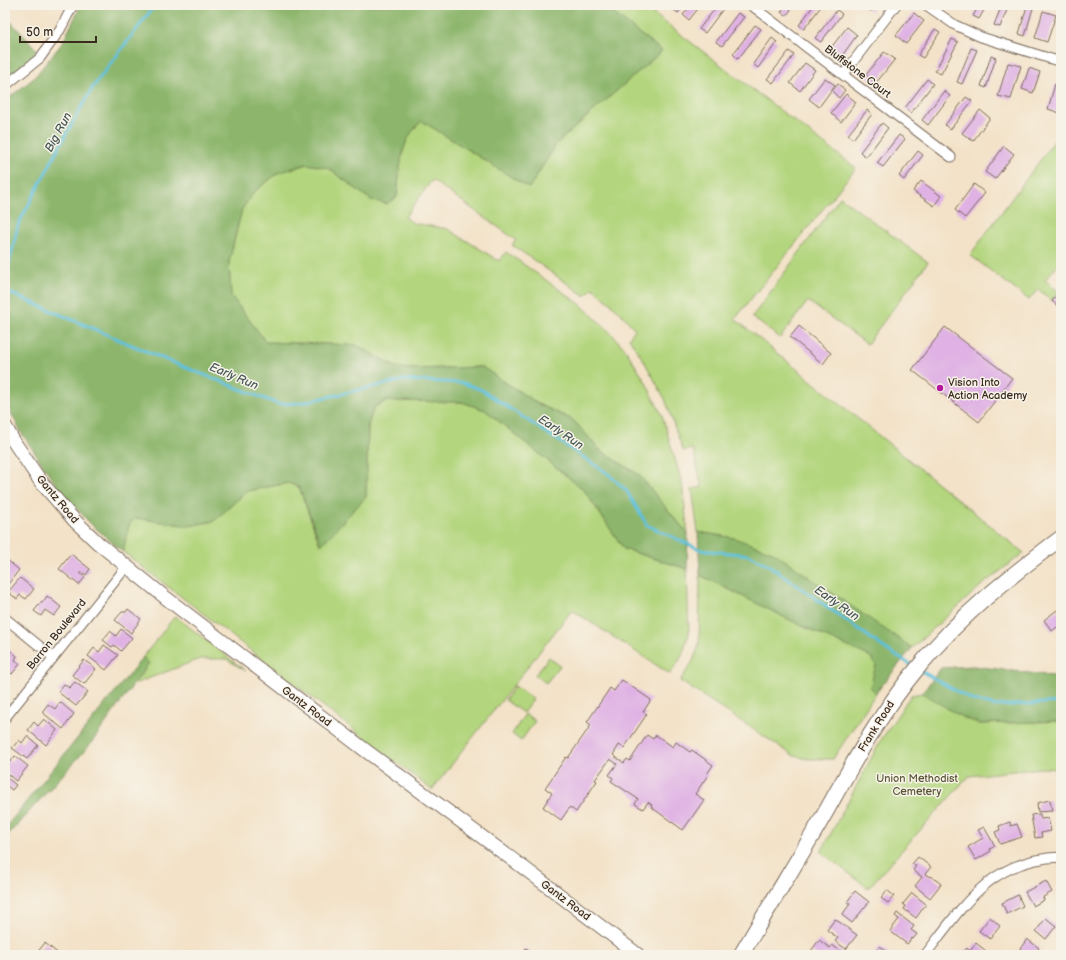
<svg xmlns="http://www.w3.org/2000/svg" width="1066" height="960" font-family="'Balsamiq Sans',sans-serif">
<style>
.green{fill:#b2d57d;stroke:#76804e}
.forest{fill:#8db66c;stroke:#647045}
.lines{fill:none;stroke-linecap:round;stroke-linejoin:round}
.stream{stroke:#5cc0db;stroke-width:3}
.building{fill:#dfb1e4}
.street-casing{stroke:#7b6a5a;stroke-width:11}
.secondary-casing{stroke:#7b6a5a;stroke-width:15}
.primary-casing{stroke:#7b6a5a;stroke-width:17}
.street{stroke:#fff;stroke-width:9}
.secondary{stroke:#fff;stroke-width:13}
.primary{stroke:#fff;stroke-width:15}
.poi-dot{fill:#b5179e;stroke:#f7f3e8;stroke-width:1.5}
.labels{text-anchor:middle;stroke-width:3;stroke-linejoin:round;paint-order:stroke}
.street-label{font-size:11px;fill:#3b2a1e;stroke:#f7f3e8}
.poi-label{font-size:11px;fill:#3b2a1e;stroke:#f7f3e8;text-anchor:start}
.park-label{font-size:11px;fill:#595536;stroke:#f7f3e8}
.water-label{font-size:12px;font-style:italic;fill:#455757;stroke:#f7f3e8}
</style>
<rect width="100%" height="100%" fill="#f7f3e8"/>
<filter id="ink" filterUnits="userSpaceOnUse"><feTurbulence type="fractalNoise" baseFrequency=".025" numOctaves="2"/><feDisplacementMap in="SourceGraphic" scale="8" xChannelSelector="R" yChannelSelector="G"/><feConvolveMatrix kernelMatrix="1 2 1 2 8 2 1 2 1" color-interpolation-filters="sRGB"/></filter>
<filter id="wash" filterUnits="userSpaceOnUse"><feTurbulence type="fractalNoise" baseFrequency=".012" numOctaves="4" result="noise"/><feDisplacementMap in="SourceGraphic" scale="16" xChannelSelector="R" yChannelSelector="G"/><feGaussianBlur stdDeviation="0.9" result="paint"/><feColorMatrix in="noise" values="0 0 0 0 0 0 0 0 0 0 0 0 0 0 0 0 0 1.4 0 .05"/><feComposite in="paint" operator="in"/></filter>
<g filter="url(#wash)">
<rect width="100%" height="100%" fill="#f3e2c8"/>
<path class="green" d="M603,5H642L856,168L735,319L1024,553L983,584L912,648L734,538L698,532L692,489L702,487L693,449L683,451L665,399L644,361L629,338L635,329L617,309L593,288L585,296L512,245L516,240L432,180L405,217L413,223L448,229L499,261L506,252L580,304L609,331L625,349L644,379L662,415L682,483L688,534L639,475L600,450L573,420L538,404L482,367L409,369L396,367L356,345L266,342L231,296L229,262L242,209L254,192L278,173L307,164L328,168L371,200L397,197C400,171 399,139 422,121L529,188L557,143L662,51Z
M1061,132V261L1045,280L1059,292L1052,301L1038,289L1029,300L970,255Z
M840,197L928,262L867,344L808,301L780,338L752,317Z
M387,401L462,402L485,410L584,490L624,549L687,569L689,633L682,656L670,674L572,610L432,790L123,552L129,525L136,518L189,526L214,521L247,491L289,483L299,487L320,545L366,497L368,425L374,407Z
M700,575L802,626L871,657L877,665L870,687L876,693L833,759H808L794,756L680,681L693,661L699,645Z
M175,616L246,671L226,659H200L134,684L149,663L143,657Z
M549,657L560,666L546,683L535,675Z
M515,686L533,699L523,713L505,700Z
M922,693L962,717L980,724L1061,721V769L1041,768L969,776L868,888L821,852L881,740L911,695Z
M525,714L535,721L521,741L512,734Z"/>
<path class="forest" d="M81,5H603L662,51L557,143L529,188L422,121C399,139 400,171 397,197L387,204L371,200L328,168L307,164L278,173L254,192L242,209L229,262L231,296L266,342L356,345L396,367L409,369L482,367L538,404L573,420L600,450L639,475L688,534L687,569L624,549L584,490L485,410L462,402L387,401L374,407L368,425L366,497L321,545L299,487L288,483L247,491L214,521L189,526L136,518L129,525L123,552L90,523L59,489L21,432L5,401V101L34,78L63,42Z
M5,19L12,23L38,51L5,81Z
M698,532L734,538L773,552L912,648L876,693L870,687L876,665L871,657L802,626L700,575Z
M143,657L149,663L89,746L5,838V828Z
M973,666L1061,677V721L980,724L962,717L922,693L941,668Z"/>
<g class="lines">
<path class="stream" d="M5,281L18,225L64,138L93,87L155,5
M5,291L169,361L278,404L300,403L404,380L463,383L482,390L607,473L626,490L647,525L701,550L749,555L770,566L890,652L913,666
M921,671L972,700L995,706L1061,702"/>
</g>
<g id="blocks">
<path class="building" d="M667,5H684L678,13Z
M691,5H701L689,20L683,15Z
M718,5H726L705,33L699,29Z
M786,5H795L786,16L781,12Z
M814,5H822L804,29L799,25Z
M862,5H876L871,11Z
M979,5H987L979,19L973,16Z
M1002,5H1009L1000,27L994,25Z
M1027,6L1033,8L1025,36L1019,34Z
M837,10L842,14L821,42L815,38Z
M1043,11L1056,15L1047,42L1035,38Z
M738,13L744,17L722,46L716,42Z
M914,13L924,21L906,44L896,35Z
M755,25L761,29L738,59L733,54Z
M847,27L857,35L841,57L830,49Z
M935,29L940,32L923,58L918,55Z
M772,38L777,42L758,68L753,64Z
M952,39L958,42L941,74L935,71Z
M971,48L977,50L962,84L957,82Z
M789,51L794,55L773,83L767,79Z
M884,52L895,59L876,83L866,75Z
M991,56L996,58L986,88L981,86Z
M805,63L815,70L800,91L790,83Z
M1008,63L1021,66L1011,99L998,96Z
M1029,68L1040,72L1033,93L1022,89Z
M825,78L835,85L819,107L809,99Z
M927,79L933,84L911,113L905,108Z
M838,84L845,90L839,98L832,91Z
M1055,84L1061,85L1060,113L1048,109Z
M944,91L950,96L928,125L922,120Z
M846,94L856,102L841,122L831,113Z
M966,97L972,101L950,130L945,125Z
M867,110L872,114L853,139L848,135Z
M980,110L990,118L973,141L962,133Z
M882,123L888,128L866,157L860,152Z
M899,135L905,139L883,167L877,163Z
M1004,146L1014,154L995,179L985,172Z
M918,151L923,155L904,180L899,176Z
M921,181L941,196L934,206L913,191Z
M974,184L985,193L965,218L955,210Z
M1061,290V309L1052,301Z
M799,326L831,353L823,364L790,337Z
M945,327L1012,378L979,422L912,370Z
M71,554L90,569L86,575L82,572L80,573L85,577L79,585L59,569Z
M5,558L19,570L5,588Z
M20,578L34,589L26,599L20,595L17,599L8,592Z
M47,596L61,607L54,616L45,610L41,616L34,611L42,601L43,602Z
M128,609L141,619L131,633L115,620L122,612H126Z
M1057,610L1061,615V624L1052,631L1044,620Z
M121,629L132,638L121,651L114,645L112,647L103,640L110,631L116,636Z
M104,645L118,655L106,670L88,656L94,648L99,652Z
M8,649L17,656L15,660L20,664L12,674L5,670V653Z
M84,660L96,669L84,684L72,675Z
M622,680L651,700L643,712L647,714L624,748L619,745L613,755L624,763L627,759L630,761L647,735L653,739L656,735L673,747L676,742L690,752L692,750L713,765L707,774L708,775L695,794L704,800L683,830L651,807L652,805L648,802L643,809L635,804L638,799L611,781L613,778L609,775L617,764L610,759L595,780L597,781L576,812L570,807L561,820L543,807L552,793L545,788L566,757L568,758L591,725L587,722L610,688L614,691Z
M75,682L88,692L76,706L58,692L64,684L69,688Z
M60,702L74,714L63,729L42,712L48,704L55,709Z
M44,719L57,730L46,745L28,730L34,722L38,726Z
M27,736L38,745L27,759L12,748L19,740L22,743Z
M15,756L28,766L16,781L5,772V758L10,762Z
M5,776L16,785L12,790L7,786L5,788Z
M1050,800L1052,811L1038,812L1037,803Z
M1040,814L1041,819L1048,818L1051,831L1041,833L1042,837L1035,838L1031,815Z
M1010,822L1011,826L1017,824L1022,837L1000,844L995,832L1000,830L999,826Z
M984,827L995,846L990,849L991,851L976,860L968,847L983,838L978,830Z
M918,857L931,867L925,874L930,877L931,876L941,884L930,898L915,886L922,877L913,870L916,866L912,864Z
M1046,881L1052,892L1043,897L1044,900L1033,906L1025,892Z
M887,890L894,896L888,903L881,898Z
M855,891L869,902L852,923L842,915L850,904L847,902Z
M912,893L926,904L916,918L904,909L906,906L903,904Z
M1018,895L1023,906L1007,914L1002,903Z
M897,913L914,926L911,930L917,934L913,939L912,938L907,944L890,931L899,919L895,916Z
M990,917L1000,926L990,939L979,931Z
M1046,918L1056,926L1046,939L1036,931Z
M835,919L857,935L846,949L835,941L838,938L827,930Z
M1027,939L1039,948L1034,955H1028L1020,949Z
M819,940L830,948L832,945L842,952L840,955H817L811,951Z
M45,943L60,955H35Z
M976,943L986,951L983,955H962L967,948L970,951Z
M880,946L891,955H873Z
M526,948L535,955H521Z"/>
</g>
</g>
<g filter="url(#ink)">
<use href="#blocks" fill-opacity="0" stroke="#7b6a5a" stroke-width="1"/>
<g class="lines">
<defs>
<path id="street" d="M751,5L951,157
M926,5L955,25L981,37L1061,62
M843,75L896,5
M5,86L40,58L60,30L73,5
M5,618L53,657
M5,718L127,566
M925,955C964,905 991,859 1061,857"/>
<path id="secondary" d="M5,426L14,442L41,482L75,521L98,543L166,598L365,750L532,874L638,955"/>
<path id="primary" d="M741,955C768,908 797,862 824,815C853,763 882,710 920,665C961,615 1010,576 1061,538"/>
</defs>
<use href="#street" class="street-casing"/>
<use href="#secondary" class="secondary-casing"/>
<use href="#primary" class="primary-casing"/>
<use href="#street" class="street"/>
<use href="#secondary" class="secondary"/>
<use href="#primary" class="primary"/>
</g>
</g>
<circle class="poi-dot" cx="940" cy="388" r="4"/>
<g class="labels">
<g class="street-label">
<text transform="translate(858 71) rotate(37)" y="4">Bluffstone Court</text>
<text transform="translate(58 499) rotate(50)" y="4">Gantz Road</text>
<text transform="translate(56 634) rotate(-51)" y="4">Barron Boulevard</text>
<text transform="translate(307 706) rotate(37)" y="4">Gantz Road</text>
<text transform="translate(876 726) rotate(-58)" y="4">Frank Road</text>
<text transform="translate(566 900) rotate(37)" y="4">Gantz Road</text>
</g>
<g class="poi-label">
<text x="948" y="386">Vision Into<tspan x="948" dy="13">Action Academy</tspan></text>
</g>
<g class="park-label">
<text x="917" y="782">Union Methodist<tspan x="917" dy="13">Cemetery</tspan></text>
</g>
<g class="water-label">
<text transform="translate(58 132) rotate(-61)" y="4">Big Run</text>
<text transform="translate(234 376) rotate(23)" y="4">Early Run</text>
<text transform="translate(561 432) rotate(34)" y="4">Early Run</text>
<text transform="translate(837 603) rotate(35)" y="4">Early Run</text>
</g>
</g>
<rect width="1066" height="960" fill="none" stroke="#f7f3e8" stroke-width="20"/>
<path d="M20 36v6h76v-6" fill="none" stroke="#3b2a1e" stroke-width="2"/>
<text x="26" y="36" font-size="12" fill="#3b2a1e" stroke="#f7f3e8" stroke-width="3" paint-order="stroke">50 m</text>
</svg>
